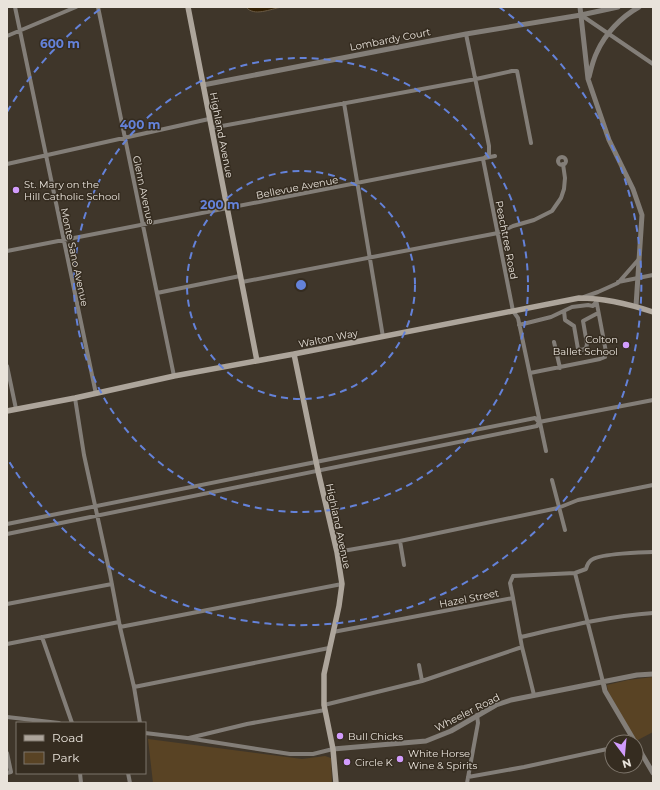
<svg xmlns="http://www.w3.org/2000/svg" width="660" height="790" font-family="Montserrat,sans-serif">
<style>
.green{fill:#594324}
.water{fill:#332003;stroke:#6a5a44}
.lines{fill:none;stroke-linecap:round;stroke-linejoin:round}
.minor{stroke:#837e78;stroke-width:4}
.tertiary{stroke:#837e78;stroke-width:5}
.secondary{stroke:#ada59b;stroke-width:5.5}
.ring{fill:none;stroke:#6482d9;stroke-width:2;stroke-dasharray:7 5}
.poi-dot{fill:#d29cfd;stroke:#352c20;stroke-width:1.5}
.labels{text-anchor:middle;stroke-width:3;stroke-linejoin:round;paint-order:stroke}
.street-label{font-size:10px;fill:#e9e3db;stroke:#352c20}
.poi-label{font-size:10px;fill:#e9e3db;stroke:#352c20;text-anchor:start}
.centre{fill:#6482d9;stroke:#352c20;stroke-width:2}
.ring-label{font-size:12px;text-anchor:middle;font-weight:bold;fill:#6482d9;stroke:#352c20;stroke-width:3;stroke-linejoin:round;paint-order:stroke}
</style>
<rect width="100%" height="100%" fill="#3f362a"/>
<path class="green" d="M653,677V732L636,741L608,691L607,685L628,680Z
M148,739L302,759L325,756L331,758L332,783H153Z"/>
<path class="water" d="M246,7H282C270,9 254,17 246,7Z"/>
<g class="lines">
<path class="minor" d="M15,7L96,394
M98,7L174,376
M581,15L653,64
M466,34L489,146V154L483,159L513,311L518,318L546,451
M7,36L76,7
M344,103L383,337
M211,128L476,79L512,71H517L518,76L531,143
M558 161a4 4 0 1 1 8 0a4 4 0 1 1-8 0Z
M7,164L209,119
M7,251L495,156
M242,282L498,233L513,226L534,220L552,211L561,198L564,189L565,178L563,164
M618,282L653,275
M157,293L240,276
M584,297L598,292L618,283L639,259
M564,311L565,320L574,326L578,349L582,350L586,348L587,344L583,321L598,313
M519,325L551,317L572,307L588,305L593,306L596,302
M554,342L560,368
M7,366L16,409
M530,373L600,359L605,357L606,352L596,299
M75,398L84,455L110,574L120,627L134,687L140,723
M552,480L565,530
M7,524L535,418L539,422
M7,534L537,426L539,422L653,400
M400,541L404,565
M337,552L400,541L558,508L578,500L653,485
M575,573L603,682
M513,598L522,647L534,695
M7,604L112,584
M120,627L342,584
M333,632L513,598L510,583L513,576L575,573L586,569C587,565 589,561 593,559C602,554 641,552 653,552
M42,637L72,723
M521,637C564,627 608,616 653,613
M7,644L119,622
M419,665L422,681
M134,687L329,648
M324,705L422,681L522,647
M7,717L59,723
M145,733L187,738L290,754H313L333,749
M189,738L247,724L325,710
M7,753L11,772L7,773
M80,773L81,783
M128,773L130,783
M468,777L524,767L612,748
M467,783L478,723L477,715"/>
<path class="tertiary" d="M580,7L588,79L609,140L633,189L642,215L636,306
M589,77C591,69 593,60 597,52C605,34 621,17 639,7
M203,85L466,34L581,15L618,7
M603,682L605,691L635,742
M636,744L653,773
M333,749L426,741L451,731L496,705L511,700L637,675L653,674"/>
<path class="secondary" d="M188,7C211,125 234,243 257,361
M294,354L318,471L337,552L342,584L339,606L324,674V705L333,749L336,783
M7,411L75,398L174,376L294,354L579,298C604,298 629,304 653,312"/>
</g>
<g class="ring">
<circle cx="301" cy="285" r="114"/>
<circle cx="301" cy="285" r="227"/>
<path d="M7 112A341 341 0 0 1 103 7M499 7A341 341 0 1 1 7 458"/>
</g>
<g class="poi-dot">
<circle cx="16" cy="190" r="4"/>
<circle cx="626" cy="345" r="4"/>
<circle cx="340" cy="736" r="4"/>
<circle cx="400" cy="759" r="4"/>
<circle cx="347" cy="762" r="4"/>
</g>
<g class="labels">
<g class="street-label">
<text transform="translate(390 39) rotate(-11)" y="4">Lombardy Court</text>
<text transform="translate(222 135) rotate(79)" y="4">Highland Avenue</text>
<text transform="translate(297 187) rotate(-11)" y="4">Bellevue Avenue</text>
<text transform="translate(144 190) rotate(78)" y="4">Glenn Avenue</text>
<text transform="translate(507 240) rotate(79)" y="4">Peachtree Road</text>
<text transform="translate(75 257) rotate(78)" y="4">Monte Sano Avenue</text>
<text transform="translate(328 338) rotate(-11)" y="4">Walton Way</text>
<text transform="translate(339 526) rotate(78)" y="4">Highland Avenue</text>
<text transform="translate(469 598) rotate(-11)" y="4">Hazel Street</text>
<text transform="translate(467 712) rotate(-27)" y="4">Wheeler Road</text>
</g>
<g class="poi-label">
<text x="24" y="188">St. Mary on the<tspan x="24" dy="12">Hill Catholic School</tspan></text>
<text x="618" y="343" text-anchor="end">Colton<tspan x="618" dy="12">Ballet School</tspan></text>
<text x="348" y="740">Bull Chicks</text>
<text x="408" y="757">White Horse<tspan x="408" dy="12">Wine &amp; Spirits</tspan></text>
<text x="355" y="766">Circle K</text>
</g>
</g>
<circle cx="301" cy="285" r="6" class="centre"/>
<g class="ring-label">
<text x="60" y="48">600 m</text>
<text x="140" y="129">400 m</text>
<text x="220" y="209">200 m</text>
</g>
<rect width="660" height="790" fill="none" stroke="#e9e3db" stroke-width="16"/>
<rect x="16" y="722" width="130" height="52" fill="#352c20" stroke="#7d756b"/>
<rect x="24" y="735" width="20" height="6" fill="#ada59b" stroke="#7d756b"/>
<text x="52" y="742" font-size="12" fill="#e9e3db">Road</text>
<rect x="24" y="752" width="20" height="12" fill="#594324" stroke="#7d756b"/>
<text x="52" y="762" font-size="12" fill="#e9e3db">Park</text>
<g transform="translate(624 754) rotate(164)"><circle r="19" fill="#352c20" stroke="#7d756b"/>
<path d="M0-3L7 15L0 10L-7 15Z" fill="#d29cfd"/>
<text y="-6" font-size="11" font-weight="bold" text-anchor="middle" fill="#e9e3db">N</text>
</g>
</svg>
